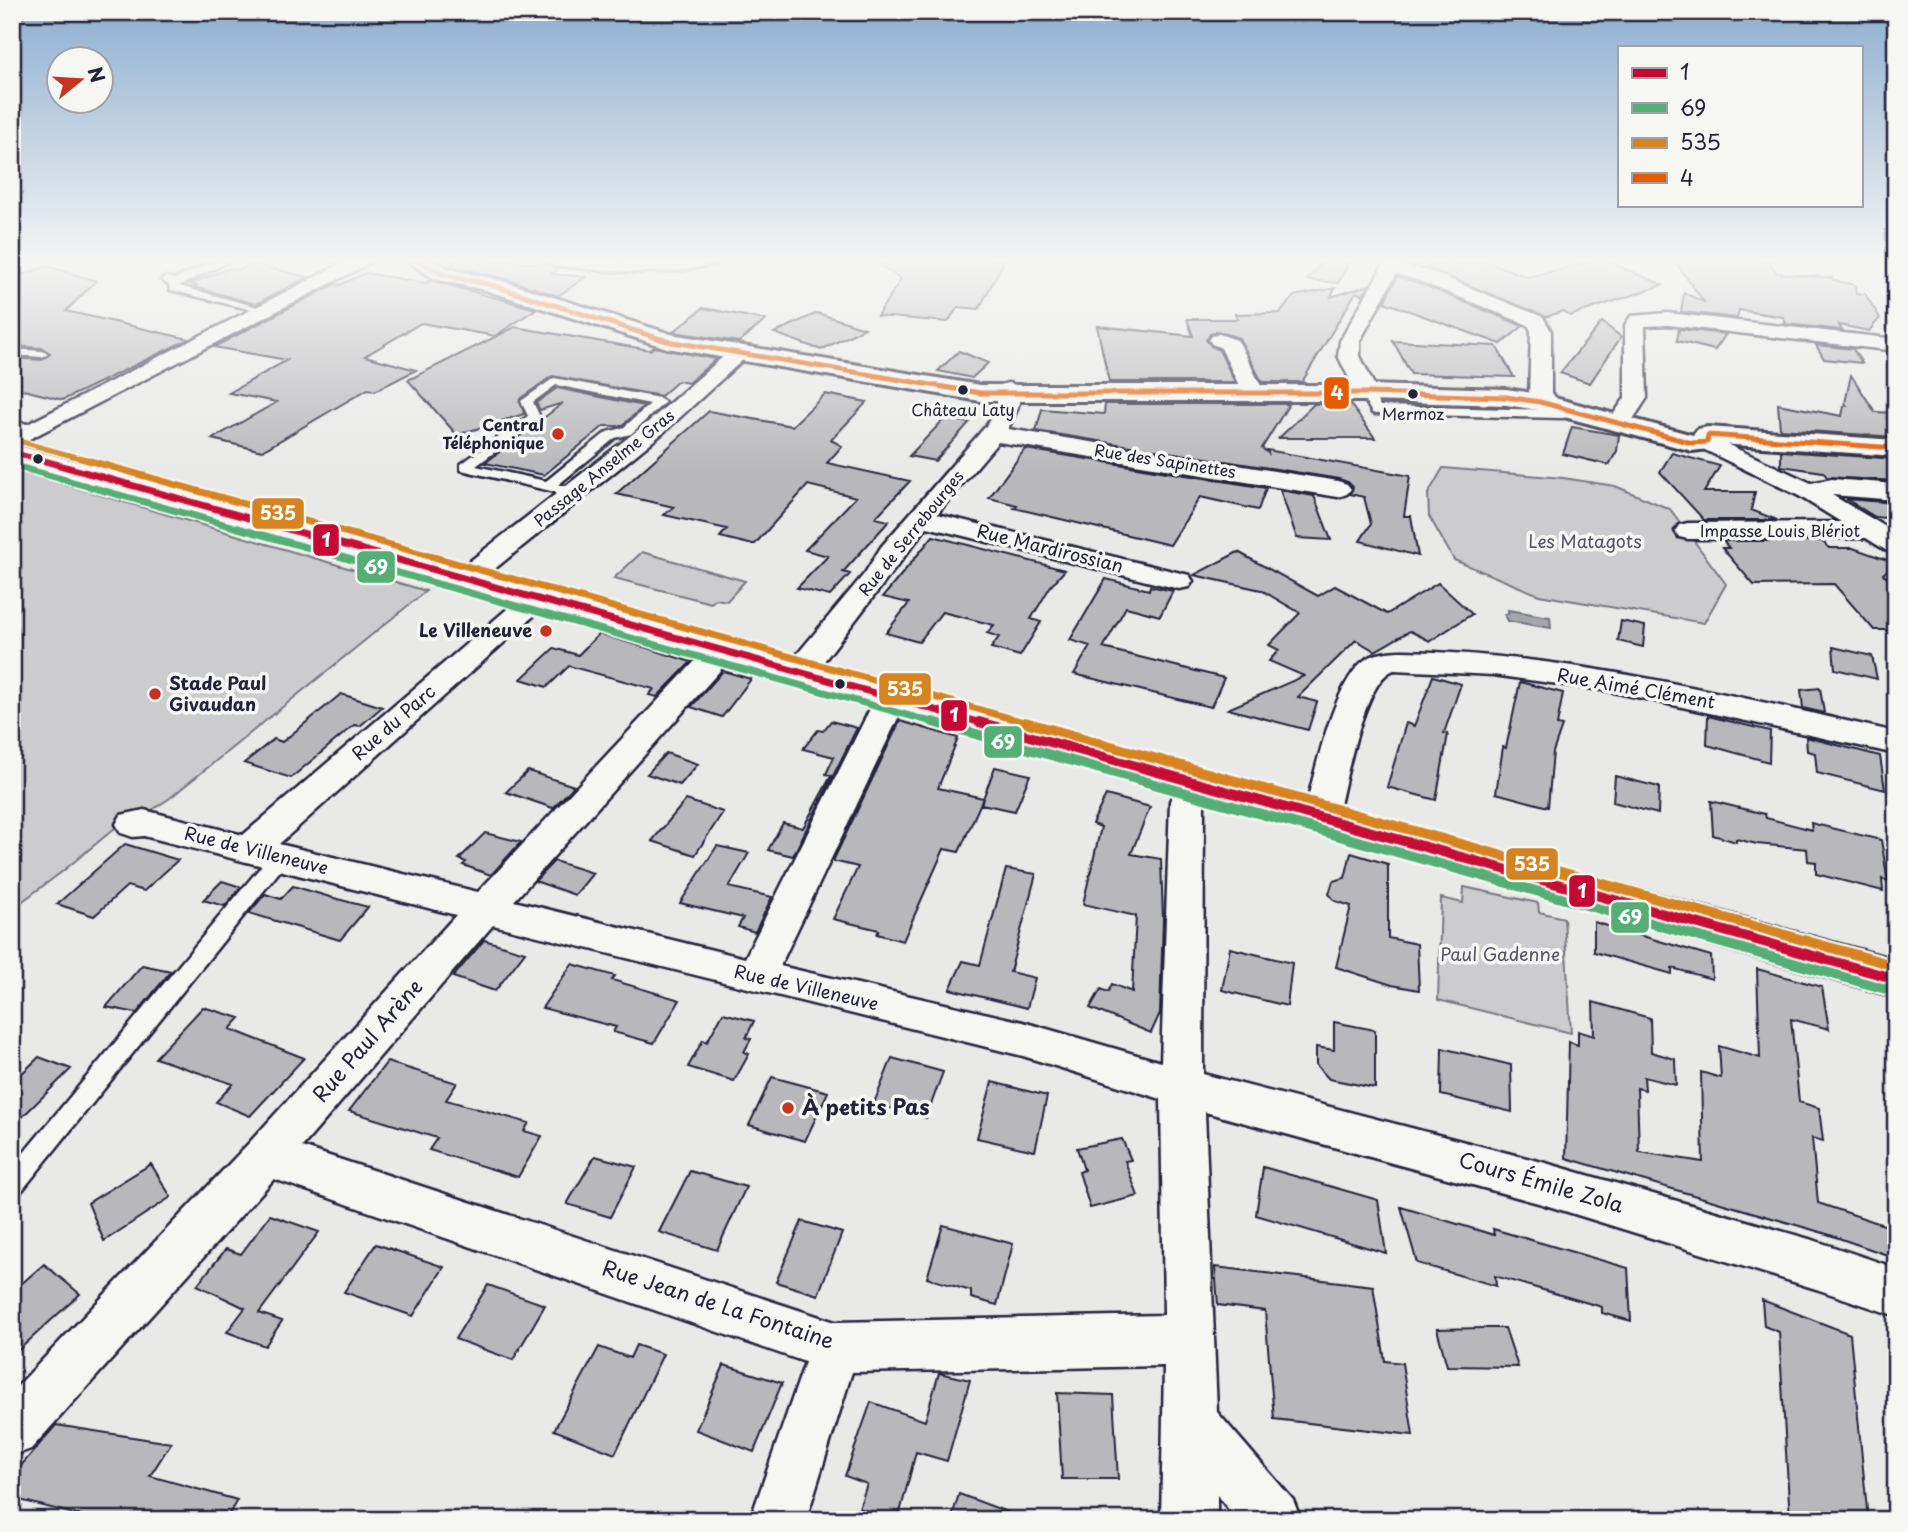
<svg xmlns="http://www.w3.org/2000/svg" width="1908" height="1532" font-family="'Playpen Sans',sans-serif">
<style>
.green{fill:#ccccce;stroke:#777784;stroke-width:2}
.water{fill:#a5a5ac;stroke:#71717f;stroke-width:2}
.building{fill:#b8b8bc;stroke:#22223b;stroke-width:2}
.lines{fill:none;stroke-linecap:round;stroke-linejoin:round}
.lane-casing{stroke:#22223b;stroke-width:5}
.street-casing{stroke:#22223b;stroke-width:5}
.secondary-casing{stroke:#22223b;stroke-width:6}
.primary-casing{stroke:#22223b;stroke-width:6}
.lane{fill:#f6f6f2;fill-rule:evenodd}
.street{fill:#f6f6f2;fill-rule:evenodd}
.secondary{fill:#f6f6f2;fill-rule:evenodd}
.primary{fill:#f6f6f2;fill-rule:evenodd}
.bus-1-far2-casing{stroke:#f6f6f2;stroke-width:9}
.bus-1-far1-casing{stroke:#f6f6f2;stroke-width:11}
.bus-1-casing{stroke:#f6f6f2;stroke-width:15}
.bus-2-far1-casing{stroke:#f6f6f2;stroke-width:11}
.bus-2-casing{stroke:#f6f6f2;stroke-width:15}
.bus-3-far2-casing{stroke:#f6f6f2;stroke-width:9}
.bus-3-far1-casing{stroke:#f6f6f2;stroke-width:11}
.bus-3-casing{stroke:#f6f6f2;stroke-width:15}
.bus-4-casing{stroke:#f6f6f2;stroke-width:9}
.bus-1-far2{stroke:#c60835;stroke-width:5}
.bus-1-far1{stroke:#c60835;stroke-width:7}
.bus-1{stroke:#c60835;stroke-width:10}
.bus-2-far1{stroke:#54ae76;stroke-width:7}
.bus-2{stroke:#54ae76;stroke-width:10}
.bus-3-far2{stroke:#d68422;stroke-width:5}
.bus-3-far1{stroke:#d68422;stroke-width:7}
.bus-3{stroke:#d68422;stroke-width:10}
.bus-4{stroke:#e45b00;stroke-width:5}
.bus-dot{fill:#22223b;stroke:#f6f6f2;stroke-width:2.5}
.poi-dot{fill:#c8321e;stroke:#f6f6f2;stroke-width:2.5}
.labels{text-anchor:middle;stroke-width:7;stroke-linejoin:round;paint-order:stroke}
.bus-label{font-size:16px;fill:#22223b;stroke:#f6f6f2}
.far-poi-label{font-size:16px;font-weight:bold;fill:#22223b;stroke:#f6f6f2;text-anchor:end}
.far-street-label{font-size:16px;fill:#22223b;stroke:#f6f6f2}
.park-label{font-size:18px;fill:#555567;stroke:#f6f6f2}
.street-label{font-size:18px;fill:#22223b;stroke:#f6f6f2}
.poi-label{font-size:18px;font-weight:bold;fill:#22223b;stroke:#f6f6f2;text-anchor:end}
.near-street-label{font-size:21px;fill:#22223b;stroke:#f6f6f2}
.near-poi-label{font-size:21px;font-weight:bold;fill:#22223b;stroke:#f6f6f2;text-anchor:start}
.line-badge{stroke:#f6f6f2;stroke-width:2.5}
.badge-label{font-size:19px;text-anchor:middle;font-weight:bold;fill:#fff}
</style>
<rect width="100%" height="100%" fill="#e9e9e7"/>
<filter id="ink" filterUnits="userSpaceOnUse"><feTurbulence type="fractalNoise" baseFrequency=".0143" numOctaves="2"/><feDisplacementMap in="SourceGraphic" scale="14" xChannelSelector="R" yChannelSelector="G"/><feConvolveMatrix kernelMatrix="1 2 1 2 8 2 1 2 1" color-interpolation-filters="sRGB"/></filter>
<g filter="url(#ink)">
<path class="green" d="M1443,468L1563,478L1615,486L1670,509L1726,584L1704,623L1539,595L1454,560L1429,516L1428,494Z
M12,469L426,591L170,798L140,818L126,819L63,871L12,909Z
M642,552L745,581L727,601L716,599L711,603L614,578Z
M1464,887L1538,903L1539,912L1564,918L1571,1033L1438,1000L1441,898L1463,903Z"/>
<path class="water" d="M1508,610L1550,617L1551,628L1508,621L1504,614H1508Z"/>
<path class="building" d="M460,259L546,264L559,268L552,274L586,277L558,296L500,277L450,266Z
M871,259H1005L979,309L958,307L948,322L877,316L901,279Z
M1325,259L1349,262L1338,283L1307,280Z
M1602,259L1663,285L1570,316L1563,311L1546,317L1427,268L1453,260L1467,266L1485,261L1528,277Z
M1673,259L1769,261L1777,273L1832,278L1833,280L1855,285L1856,293L1865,294L1880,318L1869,331L1839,325L1842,330L1786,324L1783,317L1739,310L1737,318L1681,312L1684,293L1704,302Z
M253,264L308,277L256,304L194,287L198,286L190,284L229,268L239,270Z
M48,266L96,281L66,311L189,339L63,400L12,387L19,384L12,383V358L42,360L50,353L42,348L12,346V278Z
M365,273L426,283L430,280L536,309L495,336L421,323L365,356L416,370L375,391L368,389L262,451L212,439L277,402L229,393L287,360L214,347L335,284L340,285Z
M1397,277L1416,282L1523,326L1501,344L1384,302Z
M1369,285L1363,295L1356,292L1302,382H1262L1239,338L1218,331L1210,334L1206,340L1211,346L1219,350L1235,382H1109L1097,326L1193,336L1187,319H1238L1235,314L1280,313L1294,296L1335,288L1331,297Z
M703,308L719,311L766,320L739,342L673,332Z
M817,313L865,328L821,350L774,333Z
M1602,322L1621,337L1590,383L1560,373Z
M515,327L650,350L654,347L716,359L688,383L678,381L661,396L552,376L520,399L524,414L457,435L408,380Z
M1679,329L1726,334L1715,350L1677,341Z
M1393,341L1496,346L1514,377L1411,374Z
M1816,345L1853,349L1862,363L1824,359Z
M959,351L988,363L972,378L938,371Z
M1851,375L1875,412L1896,413V437L1780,429L1778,404L1842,416L1844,406H1847L1845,403Z
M557,388L644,406L622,426H604L544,475L485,463L563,403L540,410L536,403Z
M825,394L867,402L831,440L842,446L827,463L910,481L875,518L889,521L843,572L850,574L830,596L797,588L828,556L805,550L856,497L808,485L755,544H749L720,537L727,529L664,515L674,507L616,494L709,411L792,426Z
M1105,404H1289L1262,448L1268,453L1267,450L1410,476L1404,516H1411L1418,556L1360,541L1371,524L1364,497L1350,494L1353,487L1348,482L1339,479L1036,431L1042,409L1104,414Z
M1314,404H1350L1375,438H1279Z
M945,418L969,423L935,461L909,456Z
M1572,427L1619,435L1617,451L1609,465L1563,454Z
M1025,449L1266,488L1258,510L1200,497L1170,545L1014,508L1017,505L989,498Z
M1781,451L1896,459V481L1827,477L1823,472L1781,466Z
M1672,453L1720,466L1704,492H1755L1751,510L1777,520H1704L1660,472Z
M1280,490L1314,496L1331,540L1297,538Z
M1846,499L1896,503V519L1875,517Z
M933,536L1065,570L1050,587L1031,619L1041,622L1020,656L991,648L999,637L987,633L994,625L942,612L919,642L886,633L909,603L883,597Z
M1723,541H1822L1829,548H1853L1896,563L1883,574L1896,587V630H1874L1834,584L1754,585L1722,548H1729Z
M1238,552L1318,596L1335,586L1387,614L1438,583L1472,614L1430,641L1410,631L1375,651L1356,640L1298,697L1317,702L1308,730L1228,709L1304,676L1269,661L1279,650L1269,645L1300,613L1261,590L1194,575Z
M1106,579L1149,590L1150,586L1173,591L1160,616L1126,607L1103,648L1224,678L1211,707L1074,674L1090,646L1070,640Z
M1621,621L1645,626L1643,647L1618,641Z
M599,634L654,650L691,662L657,697L649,695L654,689L569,666L547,687L521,679L554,648L578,655Z
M1833,647L1872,656L1877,679L1835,669Z
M723,671L751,679L722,717L691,707Z
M1433,676L1461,684L1444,733L1448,734L1436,800L1387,787L1406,723L1414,726Z
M1520,682L1563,693L1557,725L1562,726L1553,752L1548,807L1496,793L1503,747L1506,748Z
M1820,688L1824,713L1803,708L1801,690Z
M341,694L382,707L360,726L354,725L291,778L244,763L274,739L282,742Z
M1708,716L1770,731L1769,762L1707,745Z
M831,721L857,728L793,856L768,850L783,823L803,828L831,776L826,774L834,757L803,749L818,730L823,731Z
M900,721L958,738L938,788L983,798L959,852L944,849L903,941L877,934L879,930L833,919L858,867L833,861Z
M1806,737L1880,756L1885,790L1817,773L1815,753L1807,751Z
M666,753L698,764L680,785L647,774Z
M995,767L1030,775L1015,811L981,804Z
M528,771L574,786L553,808L506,792Z
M1615,776L1659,787L1658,814L1613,802Z
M1106,795L1150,807L1131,854L1161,859L1163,920L1160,1013L1151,1033L1090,1008L1101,989L1108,992L1112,984L1132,992L1136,916L1083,904L1101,827L1092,824Z
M686,800L723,812L695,855L652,841Z
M1711,801L1765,814L1766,818L1812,830L1811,823L1881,840L1888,881L1882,879L1883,891L1816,874V862L1808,861L1807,849L1757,844L1736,839V842L1713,835Z
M485,833L521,842L491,875L463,865L466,862L459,859Z
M125,844L178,860L144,891L127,886L94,916L57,904Z
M717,846L749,853L729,887L772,897L755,932L738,927L743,918L680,903Z
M1351,853L1388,864V938L1417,944L1419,990L1392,985L1336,967L1351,906L1335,901L1329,894L1333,881L1345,878Z
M554,861L593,873L575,895L535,881Z
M1006,869L1036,874L1010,972L1035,978L1027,1008L950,989L963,961L980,965Z
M222,881L241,887L225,906L203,900Z
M293,886L330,897L368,907L340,940L249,913L265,894L281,899Z
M1594,922L1711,956L1712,979L1672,968V974L1594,952Z
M484,940L525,952L495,991L453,977Z
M1230,948L1292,963L1287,1006L1222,990Z
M572,964L615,976L612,980L680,1000L654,1043L613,1032L616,1027L542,1008Z
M142,965L171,971L137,1013L106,1007Z
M1757,969L1822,987L1829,1029L1791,1019L1799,1102L1819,1108L1823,1141L1812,1138L1818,1203L1896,1229V1258L1827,1234L1566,1158L1569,1042L1578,1045V1031L1594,1036L1593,1002L1650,1018L1651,1052L1675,1059L1676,1085L1644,1077L1645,1090L1637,1088L1639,1152L1703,1162L1701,1072L1721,1078L1719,1046L1760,1058Z
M203,1007L240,1018L230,1029L304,1058L250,1116L216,1102L233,1084L155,1058Z
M723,1013L754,1021L746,1038L751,1039L744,1052L749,1054L734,1081L688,1067L703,1040L707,1042Z
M1334,1022L1375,1030V1088L1329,1079L1316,1065V1047L1334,1050Z
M1442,1048L1511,1065L1512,1112L1441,1095Z
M39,1057L71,1069L12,1127V1083Z
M892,1058L943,1072L926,1118L874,1103Z
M387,1062L457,1083L446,1100L529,1123L524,1131L542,1136L518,1177L429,1150L437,1138L349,1111Z
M772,1077L828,1092L805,1141L749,1125Z
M992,1082L1047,1096L1035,1151L977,1138Z
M1122,1139L1131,1160L1125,1161L1138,1196L1090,1208L1079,1172L1084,1170L1077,1148Z
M595,1156L636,1167L610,1217L567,1204Z
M151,1164L171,1197L104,1241L88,1203Z
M1263,1167L1378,1200L1386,1253L1256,1215Z
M690,1171L746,1187L717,1250L659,1232Z
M1401,1207L1494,1235L1493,1229L1628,1268L1631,1321L1602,1313V1307L1495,1276L1496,1286L1417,1263Z
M270,1215L319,1232L259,1313L282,1321L265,1346L227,1332L245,1308L197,1285L226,1249L241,1254Z
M802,1221L842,1233L818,1295L776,1282Z
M943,1225L1013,1244L997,1305L971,1298V1291L927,1278Z
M376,1244L444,1267L413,1316L344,1292Z
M44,1264L80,1294L12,1356V1292Z
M1215,1267L1373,1286L1385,1361L1402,1363L1413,1435L1274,1419L1265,1311L1218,1305Z
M488,1285L545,1305L513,1360L455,1339Z
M1762,1300L1850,1334L1868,1520H1790L1779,1332L1764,1326Z
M1486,1328H1505L1518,1367L1447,1366L1437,1329Z
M636,1345L663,1354L615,1454L554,1430L599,1347L630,1358Z
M724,1365L782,1383L754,1452L696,1430Z
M939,1373L970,1380L947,1461L916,1452L898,1520L859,1508L867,1484L845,1476L871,1402L925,1421Z
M1057,1393L1113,1395L1118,1479H1062Z
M56,1425L171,1443L150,1476L237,1500L226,1520H98L12,1498V1476Z
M959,1494L1021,1517L1020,1520H951Z"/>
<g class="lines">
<defs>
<path id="lane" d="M221,259H234L179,286L265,309V313L170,290L169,285L161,280L166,277L174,279Z
M12,349L42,351L48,354L42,357L12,355Z
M554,378L659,398L665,402L631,434L615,438L558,485L565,486L573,499L571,502H561L555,492L461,470V464L528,416L521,401ZM556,385L650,404L623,428L607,432L546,481L476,466L538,420L540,417L533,402Z
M1363,391H1371L1380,406L1558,410L1564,404L1570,408L1567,417L1563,418L1376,414L1372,413L1361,393Z
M12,420L38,427L40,430L34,434L12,428Z
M280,850L287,852L289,857L287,862L20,1193L12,1196V1167L273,852Z"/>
<path id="street" d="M350,259H373L370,263L12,448V432Z
M543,259L652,262L721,259L718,263C662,278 609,272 552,265Z
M1383,259H1401V264L1431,272L1543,317L1551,331V393L1564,405L1561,410H1545L1529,396L1531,331L1528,325L1417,280L1396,274L1360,341V356L1378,393L1375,398H1359L1338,356L1340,341L1382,267Z
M1668,313L1896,339V351L1668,325L1645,326L1647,398L1628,427H1612L1608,422L1625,398V325L1631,316Z
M1219,334L1237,340L1240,344L1265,394L1262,399H1246L1243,394L1221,348L1212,344L1209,340L1212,336Z
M739,347L746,349L750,353L746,357L664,432L476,584L466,586L456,584L452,578L456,572L648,422L732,349Z
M1008,383L1016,385C1025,400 1014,416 1008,429L1338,481L1347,484L1351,489L1347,494L1338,497L998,442L937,514L1189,575L1193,581L1189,587L1179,589L927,527L811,678L800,681L789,678L785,671L789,664L865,573L881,547L986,426L997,406V390L1000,385Z
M1707,435L1811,483L1832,479L1896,484V500L1832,495L1896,533V553L1887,551L1866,538L1688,539L1679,537L1675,531L1679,525L1688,523L1841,522L1799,496L1699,447L1695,442L1699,437Z
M537,590L547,592L551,598L547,604L279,844L478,892L711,644L722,641L733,644L737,650L733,656L514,901L745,958L876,697L881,690L892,687L903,690L908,697L780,966L1023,1022L1161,1062L1170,801L1182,775L1194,771L1206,775L1211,783L1204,801L1203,1074L1542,1162L1816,1241L1896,1268V1316L1816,1289L1542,1204L1205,1112L1217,1412L1293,1500L1301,1520H1237L1217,1495V1520H1161L1164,1366L852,1372L806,1520H750L805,1362L274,1179L31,1449L12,1456V1392L250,1142L456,915L144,836L133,837L121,833L116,824L121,815L144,810L243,835L527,592ZM493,925L1023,1056L1161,1099L1164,1315L835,1322L302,1147Z
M1403,651C1570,654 1733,696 1896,732V754L1609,691L1493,675L1394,670C1363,679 1345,787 1337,818L1332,827L1320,830L1308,827L1303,818C1314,777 1331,690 1362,662C1372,653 1390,651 1403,651Z"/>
<path id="secondary" d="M405,259H431L449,269L499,280L671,334L980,385H1367L1506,389L1540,394L1693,435L1698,429L1708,427L1896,440V456L1719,444L1717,448L1692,451L1538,410L1506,405L1367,401H980L667,348L485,290L434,279Z"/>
<path id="primary" d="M12,444L1896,960V997L12,461Z"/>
</defs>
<use href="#lane" class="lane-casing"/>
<use href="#street" class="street-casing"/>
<use href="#secondary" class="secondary-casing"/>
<use href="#primary" class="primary-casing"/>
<use href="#lane" class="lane"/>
<use href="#street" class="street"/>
<use href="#secondary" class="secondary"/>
<use href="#primary" class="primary"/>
<defs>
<path id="bus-1-far2" d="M12,452L41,460"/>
<path id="bus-1-far1" d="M34,458L985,724"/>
<path id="bus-1" d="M979,722L1896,979"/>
<path id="bus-2-far1" d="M12,465L939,724"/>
<path id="bus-2" d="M933,722L1893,991"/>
<path id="bus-3-far2" d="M15,440L87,460"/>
<path id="bus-3-far1" d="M80,458L1031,724"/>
<path id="bus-3" d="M1025,722L1896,966"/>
<path id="bus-4" d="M416,259L442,274L491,285L667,341L980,393H1367L1506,397L1540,402L1692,443L1707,442L1708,435
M1708,435L1896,448"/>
</defs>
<use href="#bus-1-far2" class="bus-1-far2-casing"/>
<use href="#bus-1-far1" class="bus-1-far1-casing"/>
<use href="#bus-1" class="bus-1-casing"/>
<use href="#bus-2-far1" class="bus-2-far1-casing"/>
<use href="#bus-2" class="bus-2-casing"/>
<use href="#bus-3-far2" class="bus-3-far2-casing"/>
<use href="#bus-3-far1" class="bus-3-far1-casing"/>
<use href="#bus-3" class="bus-3-casing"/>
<use href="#bus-4" class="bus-4-casing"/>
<use href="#bus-1-far2" class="bus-1-far2"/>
<use href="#bus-1-far1" class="bus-1-far1"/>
<use href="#bus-1" class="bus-1"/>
<use href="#bus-2-far1" class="bus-2-far1"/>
<use href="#bus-2" class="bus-2"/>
<use href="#bus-3-far2" class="bus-3-far2"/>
<use href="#bus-3-far1" class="bus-3-far1"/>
<use href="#bus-3" class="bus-3"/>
<use href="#bus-4" class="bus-4"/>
</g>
</g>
<linearGradient id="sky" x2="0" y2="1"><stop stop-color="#8daed0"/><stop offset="0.55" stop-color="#f5f5f4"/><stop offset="1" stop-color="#f5f5f4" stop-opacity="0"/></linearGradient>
<rect width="1908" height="473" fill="url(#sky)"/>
<g class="bus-dot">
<circle cx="963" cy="390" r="6"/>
<circle cx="1413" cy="394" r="6"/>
<circle cx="38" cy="459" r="6"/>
<circle cx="840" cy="684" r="6"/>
</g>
<g class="poi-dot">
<circle cx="558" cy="434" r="7"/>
<circle cx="546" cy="631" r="7"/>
<circle cx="155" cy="694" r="7"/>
<circle cx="788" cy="1108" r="7"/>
</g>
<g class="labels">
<g class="bus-label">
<text x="963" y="416">Château Laty</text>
<text x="1413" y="420">Mermoz</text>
</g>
<g class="far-poi-label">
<text x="544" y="431">Central<tspan x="544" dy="18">Téléphonique</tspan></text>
</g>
<g class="far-street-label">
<text transform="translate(1165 461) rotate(9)" y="6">Rue des Sapinettes</text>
<text transform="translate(604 468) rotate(-39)" y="6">Passage Anselme Gras</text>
<text x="1780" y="537">Impasse Louis Blériot</text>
<text transform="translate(911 533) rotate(-51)" y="6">Rue de Serrebourges</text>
</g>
<g class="park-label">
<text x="1585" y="548">Les Matagots</text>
<text x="1500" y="961">Paul Gadenne</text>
</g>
<g class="street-label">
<text transform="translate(1050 549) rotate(14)" y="6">Rue Mardirossian</text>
<text transform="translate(1636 689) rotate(10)" y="6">Rue Aimé Clément</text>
<text transform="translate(394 723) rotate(-41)" y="6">Rue du Parc</text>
<text transform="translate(256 851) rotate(14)" y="6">Rue de Villeneuve</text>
<text transform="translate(806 988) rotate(13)" y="6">Rue de Villeneuve</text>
</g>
<g class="poi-label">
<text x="532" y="637">Le Villeneuve</text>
<text x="169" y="690" text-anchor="start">Stade Paul<tspan x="169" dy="21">Givaudan</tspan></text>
</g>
<g class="near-street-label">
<text transform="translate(368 1041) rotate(-49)" y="7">Rue Paul Arène</text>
<text transform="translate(1541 1183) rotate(16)" y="7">Cours Émile Zola</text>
<text transform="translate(718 1305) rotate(18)" y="7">Rue Jean de La Fontaine</text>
</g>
<g class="near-poi-label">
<text x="802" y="1115">À petits Pas</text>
</g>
</g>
<g class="line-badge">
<rect x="1323" y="376" width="27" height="34" rx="7" fill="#e45b00"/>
<rect x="251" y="497" width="54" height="33" rx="7" fill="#d68422"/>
<rect x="312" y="523" width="28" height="34" rx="7" fill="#c60835"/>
<rect x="356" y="550" width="40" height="34" rx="7" fill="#54ae76"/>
<rect x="878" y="672" width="54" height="34" rx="7" fill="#d68422"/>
<rect x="940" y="699" width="28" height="33" rx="7" fill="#c60835"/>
<rect x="983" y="725" width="40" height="34" rx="7" fill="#54ae76"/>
<rect x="1505" y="847" width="54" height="34" rx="7" fill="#d68422"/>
<rect x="1568" y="874" width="28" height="34" rx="7" fill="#c60835"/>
<rect x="1610" y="901" width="40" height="33" rx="7" fill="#54ae76"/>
</g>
<g class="badge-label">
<text x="1337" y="400">4</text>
<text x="278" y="520">535</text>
<text x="326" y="547">1</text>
<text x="376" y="574">69</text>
<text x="905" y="696">535</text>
<text x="954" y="722">1</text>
<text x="1003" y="749">69</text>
<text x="1532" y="871">535</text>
<text x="1582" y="898">1</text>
<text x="1630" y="924">69</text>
</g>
<rect width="1908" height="1532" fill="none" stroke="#f6f6f2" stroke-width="42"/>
<rect x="21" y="21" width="1866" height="1490" fill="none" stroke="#22223b" stroke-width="2.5" filter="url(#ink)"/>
<rect x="1618" y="46" width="245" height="161" fill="#f6f6f2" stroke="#a1a1a9" stroke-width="2"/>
<rect x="1632" y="68" width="35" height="10" fill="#c60835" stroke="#a1a1a9" stroke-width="2"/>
<text x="1680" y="80" font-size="21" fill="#22223b">1</text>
<rect x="1632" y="103" width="35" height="10" fill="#54ae76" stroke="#a1a1a9" stroke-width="2"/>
<text x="1680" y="116" font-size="21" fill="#22223b">69</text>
<rect x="1632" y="138" width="35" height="10" fill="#d68422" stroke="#a1a1a9" stroke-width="2"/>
<text x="1680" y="150" font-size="21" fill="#22223b">535</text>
<rect x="1632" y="173" width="35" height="10" fill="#e45b00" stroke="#a1a1a9" stroke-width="2"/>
<text x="1680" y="186" font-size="21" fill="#22223b">4</text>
<g transform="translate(80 80) rotate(72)"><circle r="33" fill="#f6f6f2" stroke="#a1a1a9" stroke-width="2"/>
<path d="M0-5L12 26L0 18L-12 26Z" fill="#c8321e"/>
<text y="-10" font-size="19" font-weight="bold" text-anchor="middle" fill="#22223b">N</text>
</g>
</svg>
